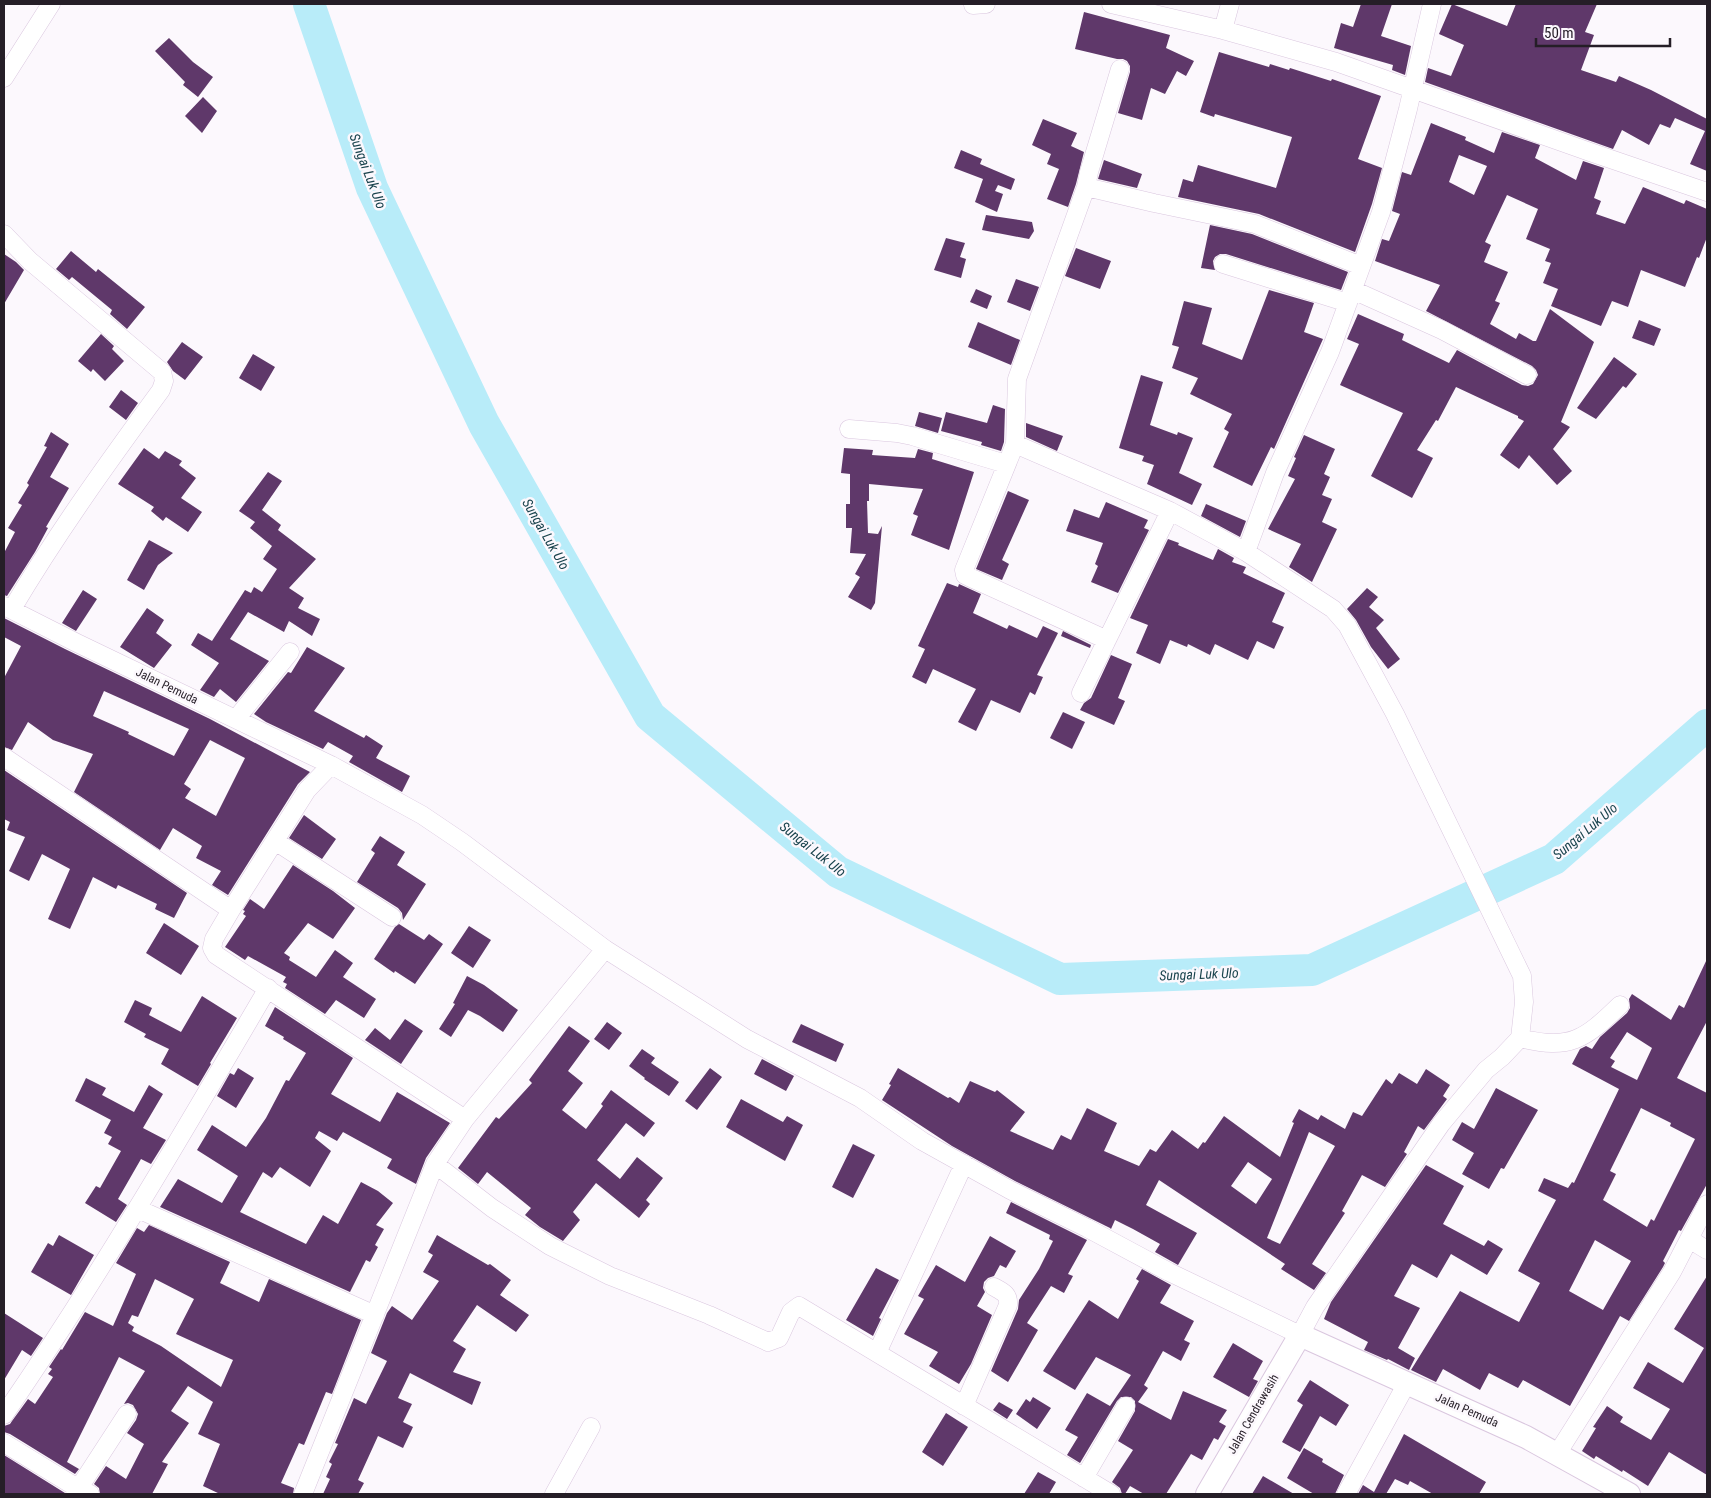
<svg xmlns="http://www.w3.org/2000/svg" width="1711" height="1498" font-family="'Roboto Condensed',sans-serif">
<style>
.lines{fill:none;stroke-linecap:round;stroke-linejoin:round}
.river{stroke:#b8ecf9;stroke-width:32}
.building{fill:#5f386a;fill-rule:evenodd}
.minor-casing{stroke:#dac7df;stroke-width:19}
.major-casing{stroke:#dac7df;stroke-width:24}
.minor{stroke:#fff;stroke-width:18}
.major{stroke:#fff;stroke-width:22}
.labels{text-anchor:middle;stroke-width:5;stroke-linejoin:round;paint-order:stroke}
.street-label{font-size:12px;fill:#251e27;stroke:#fcf8fd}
.water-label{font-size:14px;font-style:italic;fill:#1a444e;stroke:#fcf8fd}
</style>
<rect width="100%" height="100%" fill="#fcf8fd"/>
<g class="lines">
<path class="river" d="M309,4L372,188L484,424L650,716L838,872L1060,979L1312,970L1554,859L1707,725"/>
</g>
<path class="building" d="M1361,4H1392L1381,36L1411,46L1405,75L1392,70L1393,65L1334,48L1341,23L1353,27Z
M1452,4L1507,26L1516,4H1597L1585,32L1594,35L1581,70L1616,82L1619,76L1651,90L1707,119V171L1690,164L1705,131L1675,118L1670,128L1660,124L1649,145L1622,130L1613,149L1425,82L1428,68L1451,76L1464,45L1439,34Z
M1084,12L1170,35L1166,48L1194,61L1186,76L1177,71L1165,94L1151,88L1142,120L1118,113L1130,72V66L1127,61L1123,59H1117L1075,49Z
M169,38L193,62L213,77L198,97L183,85L185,82L155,51Z
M1219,52L1269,67L1270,64L1289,70L1290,68L1331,81L1332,79L1381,96L1358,159L1382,168L1372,204L1355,252L1259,214L1178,197L1183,179L1193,182L1198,165L1276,188L1292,137L1215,114L1214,117L1200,112Z
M203,97L217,111L202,133L185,116Z
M1043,119L1077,133L1071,146L1084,152L1076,184L1068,207L1047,199L1059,169L1047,164L1051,154L1032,145Z
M1431,123L1466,137L1465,140L1494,153L1502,132L1540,145L1535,158L1576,180L1583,161L1604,168L1594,198L1601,201L1596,214L1625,224L1643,187L1684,204L1686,200L1707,209V237L1699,258L1697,257L1685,287L1641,270L1628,307L1612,301L1601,326L1551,306L1558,289L1543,283L1551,263L1545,261L1550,249L1526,239L1538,209L1507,195L1485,242L1491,245L1484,262L1508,272L1495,301L1500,303L1490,324L1516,339L1519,333L1533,341H1536L1550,309L1594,342L1561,422L1570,427L1553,449L1572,471L1557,485L1529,455L1519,469L1500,455L1524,421L1518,418V416L1456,387L1438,421L1436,420L1417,450L1433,458L1412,498L1371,476L1403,413L1340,385L1359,344L1347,339L1358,314L1404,334L1402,340L1449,363L1457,350L1522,385L1528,386L1533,384L1538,375L1536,370L1532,366L1426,311L1440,285L1375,261L1382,239L1389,241L1400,214L1392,211L1402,172L1411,175ZM1459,155L1487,166L1474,195L1449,182Z
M961,150L982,159L980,164L1015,179L1011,190L998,185L995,191L1003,194L997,212L975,202L983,179L954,168Z
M1104,160L1142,174L1137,188L1098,179Z
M986,215L1032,222L1034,231L1029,239L982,230Z
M1210,225L1252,234L1348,272L1341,290L1226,254H1220L1215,257L1213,261L1215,270L1201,268Z
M946,238L965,243L960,257L966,259L961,278L934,270Z
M1076,248L1111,261L1100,289L1065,276Z
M71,251L96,272L98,269L145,307L127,329L110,314L112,310L72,277L69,280L56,269Z
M4,254L16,262L24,270L4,304Z
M1016,279L1039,287L1030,311L1007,302Z
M976,289L992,296L987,309L970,302Z
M1269,290L1314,303L1304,332L1323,339L1274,449L1271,447L1252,486L1213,467L1229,432L1224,429L1232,414L1190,394L1198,378L1172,368L1179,347L1172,345L1184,301L1212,308L1202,344L1242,360Z
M1639,320L1661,329L1654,346L1632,338Z
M978,322L1020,340L1011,365L968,347Z
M101,334L114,346L112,349L124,361L105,381L93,369L91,372L78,361Z
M182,342L203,357L185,380L173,371L167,362Z
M253,354L275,367L261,391L239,378Z
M1614,357L1637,374L1626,388L1623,386L1596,419L1577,408Z
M1141,375L1163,382L1150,425L1177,435L1178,432L1193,438L1179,473L1202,484L1192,505L1147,484L1154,465L1142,461L1144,456L1119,448Z
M121,390L138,403L126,420L109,407Z
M993,405L1005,409L1004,442L1001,451L981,445L982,442L941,431L946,412L987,423Z
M919,412L942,418L938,433L915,426Z
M1026,423L1063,436L1057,451L1026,437Z
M51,432L69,444L50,477L69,488L46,527L48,528L35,552L7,596L4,595V553L15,532L8,528L22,505L18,503L29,485L27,483L47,447L44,446Z
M1304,435L1335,449L1324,474L1330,477L1322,495L1332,499L1322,522L1337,529L1312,582L1289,567L1301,544L1268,529L1295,479L1288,476L1296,458L1294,457Z
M144,448L159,459L165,451L182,461L179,465L196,478L181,498L202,512L188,532L166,517L163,521L151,511L154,507L118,484Z
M844,448L873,450L872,455L915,458L918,449L933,453L932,459L974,472L949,550L911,535L918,516L913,514L923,489L869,484V501H867L868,533L878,534L882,526L875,603L871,610L848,597L860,577L855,574L866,554L850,553L852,528H846V504H850V474L841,473Z
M268,472L282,481L262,510L281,525L278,530L316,559L289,588L304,598L298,608L320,619L312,636L289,621L284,632L248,612L230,639L269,661L236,702L220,689L214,697L200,690L219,663L191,645L198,633L212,641L245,590L251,593L254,587L262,592L277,569L263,559L272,546L250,528L255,522L239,511Z
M1008,491L1029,500L1002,560L1009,564L1002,580L976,569Z
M1106,502L1148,520L1144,528L1149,530L1118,593L1091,582L1098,566L1095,564L1103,543L1066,531L1074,509L1099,518Z
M1206,504L1246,521L1240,537L1201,516Z
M1168,539L1179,543L1178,545L1213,560L1218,549L1234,558L1232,562L1246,567L1243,573L1285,593L1272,622L1284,627L1274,649L1257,641L1248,660L1215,644L1210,655L1188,644L1187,647L1170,640L1160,664L1136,653L1148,625L1130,618Z
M149,540L173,553L158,565L144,590L127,580Z
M947,583L958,587L959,584L981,594L973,613L1007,629L1009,625L1037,638L1043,626L1058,633L1037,675L1043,677L1035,695L1030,692L1020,713L991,700L976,731L958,722L976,689L933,669L926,684L912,677L925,649L918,646Z
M1367,588L1378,597L1369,607L1384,620L1376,628L1400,659L1388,669L1371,647L1356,620L1347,609Z
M83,590L97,599L76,631L62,623Z
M147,608L164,620L156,633L172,645L154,668L120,647Z
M4,618L65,649L210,719L310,772L298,784L228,895L212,885L221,871L196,858L202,846L173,828L160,850L74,792L93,754L53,740L28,722L12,750L4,747V678L21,646L4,637ZM104,691L189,729L174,756L128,734L129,732L93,716ZM210,740L245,758L216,816L185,798L191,789L184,784Z
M1063,631L1091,645L1090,648L1061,636Z
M307,647L345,668L314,711L364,738L366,735L383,746L376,758L410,776L402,792L349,762L353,756L328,742L323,749L266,722L254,714L288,672L291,673Z
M1111,655L1132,664L1118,698L1125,701L1114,725L1080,710L1084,703L1091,698Z
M1063,712L1085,722L1072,749L1050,738Z
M4,770L187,893L174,918L155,909L157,904L118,885L116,889L93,877L70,929L48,919L70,869L42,854L29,881L9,871L25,837L7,830L10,822L4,819Z
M304,815L336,839L322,859L289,838Z
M380,836L405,852L397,865L426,884L403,920L402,913L398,908L357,882L375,853L371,850Z
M293,865L333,891L355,908L333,939L308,923L284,953L290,957L289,960L316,977L335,950L353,963L343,977L376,999L364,1018L336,1000L325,1014L285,988L287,984L283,982L286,977L248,956L245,960L225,947L246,916L243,914L245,911L243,910L250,899L264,909Z
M164,923L199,946L181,975L146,953Z
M399,924L424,940L429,934L443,944L415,984L395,971L394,973L374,959L395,927Z
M469,926L491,940L473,968L451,953Z
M1707,959V1021L1677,1078L1707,1093V1184L1681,1231L1679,1230L1663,1261L1665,1263L1663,1267L1629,1321L1620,1316L1570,1406L1523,1380L1518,1388L1489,1373L1480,1390L1443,1369L1436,1382L1411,1370L1460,1291L1519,1322L1540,1283L1518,1271L1556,1200L1538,1191L1544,1178L1568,1188L1572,1182L1574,1183L1619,1089L1572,1064L1580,1049L1586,1046L1592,1049L1600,1037L1627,1013L1630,1008L1629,999L1632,994L1671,1020L1679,1005L1684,1008ZM1627,1032L1652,1048L1637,1080L1611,1067L1615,1061L1610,1058ZM1641,1108L1671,1123L1670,1126L1695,1139L1654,1221L1651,1219L1647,1227L1603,1200L1616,1174L1610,1171ZM1595,1240L1631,1261L1603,1310L1569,1291Z
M467,976L484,985L518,1010L503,1032L480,1016L468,1010L451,1037L439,1029L455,1004L453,1003Z
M202,996L237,1018L210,1063L211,1064L198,1086L161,1064L169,1049L144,1037L146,1034L124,1022L135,1000L152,1008L149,1015L181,1032Z
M275,1007L353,1058L331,1094L380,1122L397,1092L450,1123L426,1158L416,1184L387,1168L392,1159L343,1132L337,1141L319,1131L315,1138L331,1151L310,1187L280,1167L272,1178L263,1172L240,1212L306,1244L323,1215L338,1224L361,1182L378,1191L393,1203L376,1225L384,1229L375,1245L378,1247L370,1262L366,1260L350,1292L160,1207L178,1179L222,1203L238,1176L197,1150L212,1125L246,1147L266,1118L286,1080L289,1081L306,1053L283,1039L284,1037L265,1026Z
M405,1019L423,1031L401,1064L365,1040L375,1028L390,1040Z
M607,1022L622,1033L609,1050L594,1039Z
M801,1024L844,1044L836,1062L792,1042Z
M569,1026L590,1041L568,1071L583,1083L562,1110L586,1129L603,1106L601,1104L611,1090L655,1123L644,1137L626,1123L597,1160L620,1179L637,1157L663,1178L646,1200L650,1204L639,1218L596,1183L573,1212L580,1220L563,1241L540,1227L525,1215L531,1208L487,1172L478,1184L458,1168L496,1117L499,1119L532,1083L529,1080Z
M642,1049L655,1058L651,1063L679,1082L669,1096L644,1079L645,1078L629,1066Z
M762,1059L794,1076L786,1091L754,1074Z
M238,1068L254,1078L236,1108L217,1096L230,1073L234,1075Z
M710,1068L722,1077L697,1110L685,1101Z
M898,1068L948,1098L950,1097L959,1103L970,1081L995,1092L997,1090L1025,1112L1010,1131L1053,1150L1061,1135L1071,1140L1087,1108L1117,1123L1104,1151L1139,1166L1150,1149L1156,1152L1172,1130L1198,1149L1203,1142L1205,1143L1224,1116L1280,1157L1294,1123L1292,1122L1299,1109L1318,1120L1321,1115L1345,1129L1353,1112L1362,1116L1386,1079L1392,1084L1399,1073L1417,1084L1426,1069L1450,1085L1443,1096L1447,1099L1424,1130L1418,1126L1404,1152L1407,1154L1385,1187L1362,1175L1342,1211L1345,1213L1312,1264L1326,1273L1314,1290L1281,1269L1285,1264L1159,1180L1146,1205L1197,1233L1178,1265L1155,1252L1160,1244L1133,1229L1115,1220L1111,1229L1110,1228L1015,1181L952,1146L882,1100L891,1085L889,1084ZM1309,1132L1335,1146L1280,1244L1267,1238ZM1248,1162L1272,1179L1256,1204L1231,1186Z
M86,1078L106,1088L102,1095L134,1112L149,1085L163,1094L143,1128L166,1140L151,1164L141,1159L118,1199L127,1205L116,1222L85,1203L96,1186L100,1188L121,1151L108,1144L112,1137L104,1133L111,1120L75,1101Z
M1496,1088L1538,1110L1504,1169L1501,1168L1489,1189L1462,1174L1474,1153L1452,1140L1462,1122L1474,1129Z
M741,1099L783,1122L787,1116L803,1125L785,1161L726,1127Z
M853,1144L875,1155L853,1198L832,1187Z
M1426,1165L1464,1186L1443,1224L1484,1246L1488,1240L1503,1249L1487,1275L1451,1254L1437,1278L1412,1264L1394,1296L1420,1308L1398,1348L1415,1358L1409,1370L1388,1359L1387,1360L1364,1350L1368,1342L1324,1319L1331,1302Z
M1011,1202L1087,1240L1068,1274L1073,1276L1064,1293L1051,1286L1027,1323L1038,1330L1008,1382L991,1371L1018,1309L1019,1300L1039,1269L1053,1241L1049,1239L1050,1235L1006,1213Z
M149,1225L230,1262L220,1283L259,1302L269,1279L361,1320L332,1394L326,1392L304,1445L299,1443L281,1483L294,1488L293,1494H220L203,1486L220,1444L198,1434L213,1402L188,1386L171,1411L189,1423L162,1462L168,1464L152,1494H100L99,1488L94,1484L106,1466L126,1479L144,1444L127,1433L136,1420L138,1414L133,1405L128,1403L124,1404L145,1371L119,1357L67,1462L79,1469L75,1474L10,1434L4,1432V1426L10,1424L12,1421L28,1399L35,1404L53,1377L48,1374L52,1369L49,1367L61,1349L62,1350L85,1312L113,1326L136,1274L116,1263L137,1228L144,1232ZM155,1279L194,1299L176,1334L233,1360L221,1387L161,1346L132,1331L134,1327L128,1323L132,1315L138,1317Z
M59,1235L94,1255L71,1295L31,1272L48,1243L53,1246Z
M437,1235L488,1265L490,1264L511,1280L500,1295L529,1315L516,1332L477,1305L453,1341L466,1349L453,1372L481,1382L472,1405L410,1373L398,1398L412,1404L403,1422L413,1427L403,1448L378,1436L358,1480L364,1483L358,1494H323L330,1479L326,1477L332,1464L329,1462L338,1444L335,1443L354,1398L366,1404L387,1361L371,1353L387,1313L392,1306L412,1320L439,1281L423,1272L433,1255L428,1252Z
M990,1236L1016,1251L1006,1268L1000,1265L994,1276L988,1278L984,1282L983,1288L985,1292L977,1306L992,1315L971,1364L959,1384L929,1366L938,1352L904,1334L924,1299L918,1296L936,1265L965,1282Z
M876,1268L899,1280L879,1318L881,1319L873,1336L846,1320Z
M1142,1269L1171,1285L1160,1303L1194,1321L1184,1340L1190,1343L1181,1361L1163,1351L1144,1385L1148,1388L1138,1402L1171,1420L1183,1391L1227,1410L1219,1422L1226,1426L1218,1440L1214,1438L1202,1460L1191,1454L1166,1494H1144L1130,1486L1125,1494H1122L1120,1488L1112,1482L1133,1450L1118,1441L1135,1411V1401L1131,1397H1121L1117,1401L1080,1463L1067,1455L1078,1437L1065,1430L1087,1393L1110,1406L1131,1375L1096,1357L1075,1390L1043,1371L1089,1300L1118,1319L1139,1281L1136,1279Z
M1707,1276V1475L1669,1452L1648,1486L1623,1470L1622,1472L1596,1456L1594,1459L1582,1451L1596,1428L1593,1427L1607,1406L1623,1417L1620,1422L1651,1440L1670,1409L1633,1388L1648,1362L1683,1383L1704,1348L1674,1329Z
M4,1313L43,1338L31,1356L22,1350L4,1380Z
M1233,1343L1263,1361L1253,1379L1258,1381L1249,1397L1213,1377Z
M1310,1380L1349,1405L1336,1426L1320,1416L1300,1452L1282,1442L1303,1405L1297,1401Z
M1033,1397L1051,1408L1037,1429L1016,1414L1026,1399L1030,1402Z
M999,1402L1013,1410L1007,1419L993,1410Z
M946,1413L968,1427L943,1466L922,1452Z
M1404,1434L1486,1482L1479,1494H1433L1410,1481L1408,1485L1395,1479L1386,1494H1358L1363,1485L1374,1492Z
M1304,1448L1323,1459L1322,1462L1344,1475L1335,1494H1314L1287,1478Z
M4,1455L65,1493L64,1494H4Z
M1038,1472L1056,1482L1049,1494H1024Z
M1263,1476L1294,1494H1252Z"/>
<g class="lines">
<defs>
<path id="minor" d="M1111,4L1223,30L1336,62L1590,152L1707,192
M973,5L986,4
M1223,30L1230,4
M1120,69L1089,172L1086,187L1154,203L1255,224L1361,266
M4,78L51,4
M1086,187L1017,379L1015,444L964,570L965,575L969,577L1107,640
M4,234L30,261L162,372L164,381L161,390C109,461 57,533 12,609
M1223,264L1348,303
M1353,290L1442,330L1527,375
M849,429L897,433L912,436L1006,464
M1246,552L1275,473L1330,352L1381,212L1408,109L1432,4
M4,606L77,643L331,765L422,815L462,842L605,949L747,1039L860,1098L922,1141L1010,1190L1087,1228L1169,1272L1300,1335L1315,1307L1441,1124L1486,1070L1502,1057L1520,1038L1524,1002L1522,976L1395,714L1347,625L1333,609L1246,552L1170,511L1015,444
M1081,693L1170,511
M236,719L290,652
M4,757L231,910L307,790L331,765
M275,841L392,917
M231,910L214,939L212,948L216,955L465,1119
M1520,1038C1570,1051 1585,1039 1620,1005
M435,1164L492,1208L550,1246L610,1276L709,1315L768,1342L779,1338L791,1312L799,1306L1111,1494
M138,1209L375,1315
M1689,1239L1707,1250
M877,1353L964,1164
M964,1406L1008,1305C1009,1294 1003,1292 994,1287
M4,1415C99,1277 183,1133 268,988
M4,1443L79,1489L90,1494
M1557,1454L1672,1272L1707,1204
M1084,1478L1126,1406
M75,1494L127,1414
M303,1494L435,1164L465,1119L605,949
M554,1494L591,1427
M1346,1494L1407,1383"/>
<path id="major" d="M1207,1494L1300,1335L1526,1437L1629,1494"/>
</defs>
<use href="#minor" class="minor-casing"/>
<use href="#major" class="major-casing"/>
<use href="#minor" class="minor"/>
<use href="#major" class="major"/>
</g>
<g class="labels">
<g class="street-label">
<text transform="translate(167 686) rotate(26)" y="4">Jalan Pemuda</text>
<text transform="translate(1467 1410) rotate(24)" y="4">Jalan Pemuda</text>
<text transform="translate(1253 1414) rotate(-60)" y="4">Jalan Cendrawasih</text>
</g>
<g class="water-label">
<text transform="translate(368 171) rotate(69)" y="5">Sungai Luk Ulo</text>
<text transform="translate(546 534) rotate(60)" y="5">Sungai Luk Ulo</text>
<text transform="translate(1585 831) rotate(-40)" y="5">Sungai Luk Ulo</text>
<text transform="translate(813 849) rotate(38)" y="5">Sungai Luk Ulo</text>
<text transform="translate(1199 974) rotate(-2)" y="5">Sungai Luk Ulo</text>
</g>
</g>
<rect width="1711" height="1498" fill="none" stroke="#251e27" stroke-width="10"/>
<path d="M1536 38v8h134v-8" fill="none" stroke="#251e27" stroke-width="2.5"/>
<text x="1544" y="38" font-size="15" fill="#251e27" stroke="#fcf8fd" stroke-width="4" paint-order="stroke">50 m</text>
</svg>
